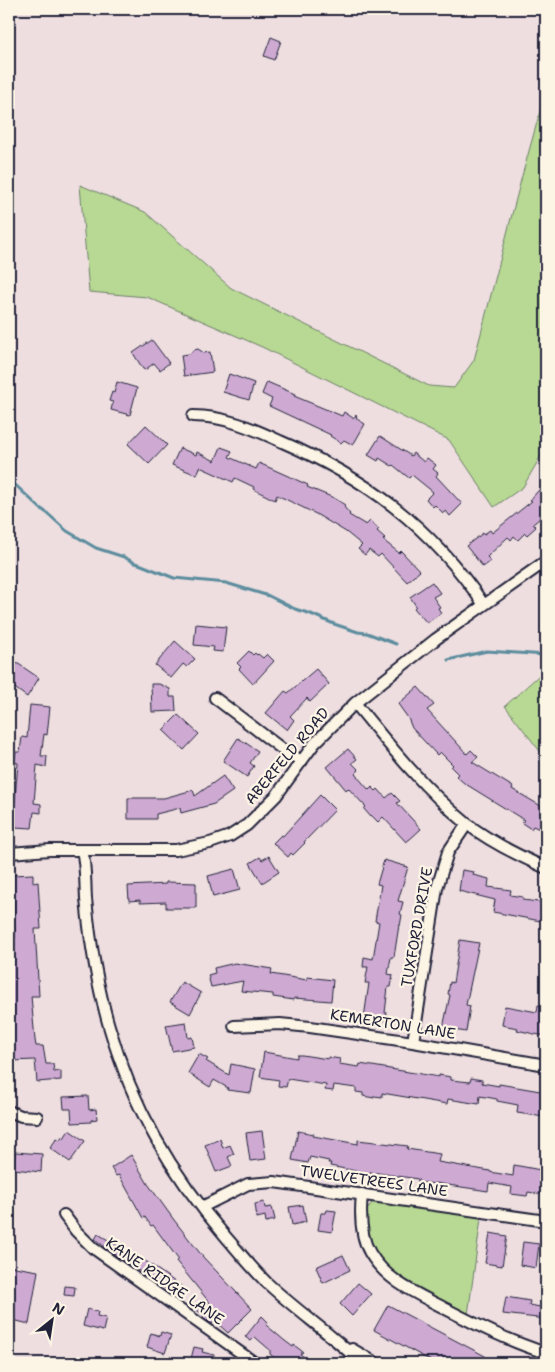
<svg xmlns="http://www.w3.org/2000/svg" width="555" height="1372" font-family="'Shantell Sans',sans-serif">
<style>
.green{fill:#b7d993;stroke:#6c7e67}
.lines{fill:none;stroke-linecap:round;stroke-linejoin:round}
.stream{stroke:#5c8c9d;stroke-width:3}
.building{fill:#ceaad3;stroke:#22223b}
.street-casing{stroke:#22223b;stroke-width:14}
.street{stroke:#fcf5e5;stroke-width:10}
.labels{text-anchor:middle;stroke-width:4.5;stroke-linejoin:round;paint-order:stroke}
.street-label{font-size:15px;fill:#22223b;stroke:#fcf5e5}
</style>
<rect width="100%" height="100%" fill="#eedee0"/>
<filter id="ink" filterUnits="userSpaceOnUse"><feTurbulence type="fractalNoise" baseFrequency=".02" numOctaves="2"/><feDisplacementMap in="SourceGraphic" scale="10" xChannelSelector="R" yChannelSelector="G"/><feConvolveMatrix kernelMatrix="1 2 1 2 8 2 1 2 1" color-interpolation-filters="sRGB"/></filter>
<g filter="url(#ink)">
<path class="green" d="M546,90V447L523,487L494,507L449,440L262,347L147,297L89,292L80,185L145,212L231,288L429,386L454,388L474,360L522,176Z
M546,669V759L505,706Z
M380,1201L481,1218L468,1315C441,1301 393,1281 375,1255C371,1248 369,1238 367,1230C365,1219 364,1210 373,1202Z"/>
<g class="lines">
<path class="stream" d="M9,479L40,508L47,513L67,531L96,548L124,557L135,563L139,564L174,578L226,583L269,596L295,609L311,614L334,624L358,632L367,633L396,644
M448,660L487,651L546,655"/>
</g>
<path class="building" d="M271,37L281,41L274,60L264,56Z
M152,340L169,363L160,370L154,363L145,370L143,369L133,353Z
M198,349L204,353L210,352L213,372L184,376L181,355L189,354L194,350Z
M229,374L254,383L249,400L223,392Z
M117,382L137,388L130,415L111,410L113,402L109,401L112,392L114,393Z
M267,382L295,394L294,396L342,416L344,412L353,418L356,415L357,419L365,424L353,445L344,440L341,443L330,436L331,435L269,406L272,399L262,394Z
M146,425L167,445L149,464L128,444Z
M380,436L411,456L413,453L424,462L427,458L436,465L433,469L438,473L436,476L462,504L450,516L446,511L443,513L435,505L433,507L426,499L433,492L412,475L409,478L393,465L392,466L379,458L378,461L368,455Z
M221,447L232,451L229,457L256,469L259,463L308,485L307,487L334,498L345,505L344,507L350,514L349,515L366,525L370,521L379,529L377,531L385,538L383,540L399,553L401,551L420,571L407,582L381,554L378,557L369,550L365,555L358,549L362,545L346,532L316,514L277,495L275,500L253,489L254,487L235,478L233,482L200,467L197,475L172,465L180,448L196,455L197,452L215,461Z
M546,482V513L533,524L536,527L527,535L525,533L518,540L514,536L511,540L508,537L487,557L491,561L483,567L466,546L483,533L484,534L490,530L492,533L532,501L530,500Z
M432,582L440,593L433,597L440,607L438,608L441,613L427,623L414,608L416,606L410,597Z
M196,624L226,627L223,652L213,651L214,647L194,645Z
M175,641L195,659L187,667L183,664L171,678L155,665Z
M249,651L253,655L255,653L257,655L258,654L263,658L267,654L274,661L253,684L239,669L241,667L237,663Z
M17,663L39,678L27,697L9,684V675Z
M316,669L329,684L310,702L307,698L290,716L294,720L287,730L266,713L285,691L288,693Z
M151,684H159L170,689V697H175L176,711L152,712Z
M418,687L434,705L427,710L467,754L471,750L478,757L472,762L513,787L512,789L546,809V832L533,826L531,829L522,823L524,820L464,783L456,776L458,774L451,767L453,765L440,752L437,755L412,728L408,718L398,704Z
M30,705L50,707L47,735L44,734L41,756H47L46,767L37,765L34,803L41,804V813L34,812L32,828L15,827V822L13,821L18,763L14,762L16,752H20L22,737L27,738Z
M178,715L199,734L184,750L163,730Z
M238,738L258,751L250,763L254,766L247,777L223,761Z
M348,749L357,759L352,763L359,770L355,774L369,790L372,787L376,791L378,789L386,798L392,793L400,801L397,803L421,829L410,839L406,842L383,817L378,822L371,815L370,816L364,809L366,807L348,788L346,790L327,767Z
M223,776L233,791L214,804L181,813L180,808L156,814V819H128V798H164L193,790L195,796Z
M320,795L335,810L304,842L305,843L293,855L291,853L288,857L273,843L281,835L283,836Z
M269,856L279,872L262,883L250,863L260,857L262,860Z
M384,860L408,867L398,901L403,902L400,914L402,915L400,926L399,925L394,957H391L388,974L393,975L391,987H388L385,1013H387L386,1021L364,1018L369,983H365L368,967H363L364,957L373,959L379,922L375,921L381,885L377,884Z
M234,869L240,890L213,897L208,876Z
M462,870L474,872L473,875L489,879L488,887L511,890L510,895L523,897V900L546,903V922L493,912L495,900L459,891Z
M33,874V883L38,882L41,929H35L39,996H31L35,1040L36,1046H43L46,1064H53L54,1072L61,1071V1080L37,1082L35,1060L11,1061L10,1036H12L9,971H11V938H15L13,875Z
M166,882L196,883V908H166V902L140,903V900L129,901L128,886L166,884Z
M460,940L479,943L466,1005L470,1006L466,1032L443,1028L450,995L448,994L450,982L453,983Z
M235,963L272,969L271,974L307,980V977L333,980L331,1001L294,998V1000L273,997V994L241,991L243,981L211,987L208,975L215,973L214,968Z
M182,982L201,993L190,1014L170,1002Z
M538,1005L546,1007V1036L534,1034L517,1030L518,1028L502,1025L505,1006L537,1012Z
M186,1022L188,1038L192,1037L194,1047L172,1051L166,1025Z
M264,1052L297,1058V1055H302L328,1059V1057L340,1059L339,1064L359,1067L360,1064L439,1077V1075L451,1077V1080L470,1082L471,1078L482,1080V1083L499,1086V1084L546,1092L544,1117L517,1113L518,1105L497,1101V1099L480,1096L479,1104L448,1099L447,1104L382,1093V1097L374,1096V1098L363,1096V1093L356,1092V1088L334,1085L333,1091L325,1090L326,1085L288,1079L286,1087L278,1086L279,1080L260,1077Z
M199,1054L208,1059L206,1061L229,1075L231,1064L255,1069L251,1093L227,1090L228,1088L214,1080L210,1087L188,1073Z
M88,1096L89,1110L96,1109L97,1119L91,1120V1122L72,1123L71,1109H64L63,1097Z
M69,1130L85,1141L70,1162L50,1148L57,1138L60,1140L62,1136L64,1138Z
M262,1131L266,1159L250,1161L246,1133Z
M298,1131L314,1134L313,1136L358,1144V1140L408,1146L407,1149L440,1154L438,1162L490,1171V1172L513,1176L514,1165L546,1171V1195L528,1192L527,1196L511,1194L512,1187L489,1183L488,1191L435,1183V1184L418,1182V1179L371,1172V1174L330,1166L331,1163H328L329,1161L310,1157L308,1163L292,1160Z
M220,1139L223,1148L230,1145L234,1154L228,1157L232,1166L216,1172L205,1145Z
M15,1152L42,1154L41,1172L14,1169Z
M131,1155L148,1184L174,1220L203,1257L252,1309L228,1333L215,1321L212,1324L203,1317L204,1315L195,1309L202,1300L214,1308L176,1261L178,1259L153,1225L151,1226L145,1217L143,1218L119,1175L116,1176L111,1168Z
M264,1202L265,1208L272,1207L275,1220L266,1222L265,1216L257,1218L255,1204Z
M303,1205L306,1222L292,1225L289,1207Z
M327,1210L336,1211L332,1232L318,1230L321,1213H326Z
M490,1233L507,1236L502,1266L485,1263Z
M98,1234L120,1247L129,1256L131,1253L143,1262L144,1260L182,1287L175,1295L112,1253L95,1239Z
M523,1242L539,1244L536,1268L520,1265Z
M343,1255L350,1270L323,1283L316,1267Z
M9,1266L38,1271L29,1324L9,1319Z
M358,1283L371,1294L352,1316L340,1304Z
M65,1286L75,1287L74,1296L64,1295Z
M506,1297L530,1301L529,1305L546,1308V1319L503,1314Z
M388,1305L485,1356L481,1363H435L374,1330Z
M87,1309L98,1312L97,1316L106,1318L103,1331L83,1326Z
M262,1316L268,1322L266,1325L285,1341L293,1347L294,1345L303,1352L300,1354L312,1363H280L270,1354V1350L255,1337L251,1341L245,1337Z
M161,1332L171,1335L165,1353L147,1347L151,1333L160,1336Z
M194,1347L203,1349L202,1352L214,1355L213,1363H190Z"/>
<g class="lines">
<defs>
<path id="street" d="M193,416C224,416 252,428 280,441C366,478 431,526 484,605
M215,698L286,752L302,761
M355,703C389,745 424,789 466,823C490,842 519,856 546,868
M82,850C86,866 85,882 86,899C90,941 97,985 109,1026C133,1108 170,1172 226,1237C239,1252 252,1268 266,1282C297,1311 331,1334 361,1363
M9,853L50,850H176L210,843L230,836L247,825L276,796L314,744L355,703L436,639L546,561
M234,1026L280,1024L310,1027L413,1042L546,1065
M413,1042L437,888L448,852L467,824
M9,1111L21,1116L37,1117
M362,1194C360,1214 360,1236 370,1253C387,1282 418,1294 446,1309C479,1326 511,1342 546,1353
M202,1207L248,1184L274,1182L546,1221
M64,1215L76,1231L93,1248L255,1363
M352,1349L376,1363"/>
</defs>
<use href="#street" class="street-casing"/>
<use href="#street" class="street"/>
</g>
</g>
<g class="labels">
<g class="street-label">
<text transform="translate(287 756) rotate(-50)" y="5">ABERFELD ROAD</text>
<text transform="translate(417 927) rotate(-80)" y="5">TUXFORD DRIVE</text>
<text transform="translate(393 1024) rotate(9)" y="5">KEMERTON LANE</text>
<text transform="translate(374 1181) rotate(8)" y="5">TWELVETREES LANE</text>
<text transform="translate(165 1281) rotate(35)" y="5">KANE RIDGE LANE</text>
</g>
</g>
<rect width="555" height="1372" fill="none" stroke="#fcf5e5" stroke-width="30"/>
<rect x="15" y="15" width="525" height="1342" fill="none" stroke="#22223b" stroke-width="2" filter="url(#ink)"/>
<g transform="translate(52 1320) rotate(30)" stroke="#fcf5e5" stroke-width="4" paint-order="stroke">
<path d="M0-4L9 19L0 12L-9 19Z" fill="#22223b"/>
<text y="-8" font-size="14" font-weight="bold" text-anchor="middle" fill="#22223b">N</text>
</g>
</svg>
